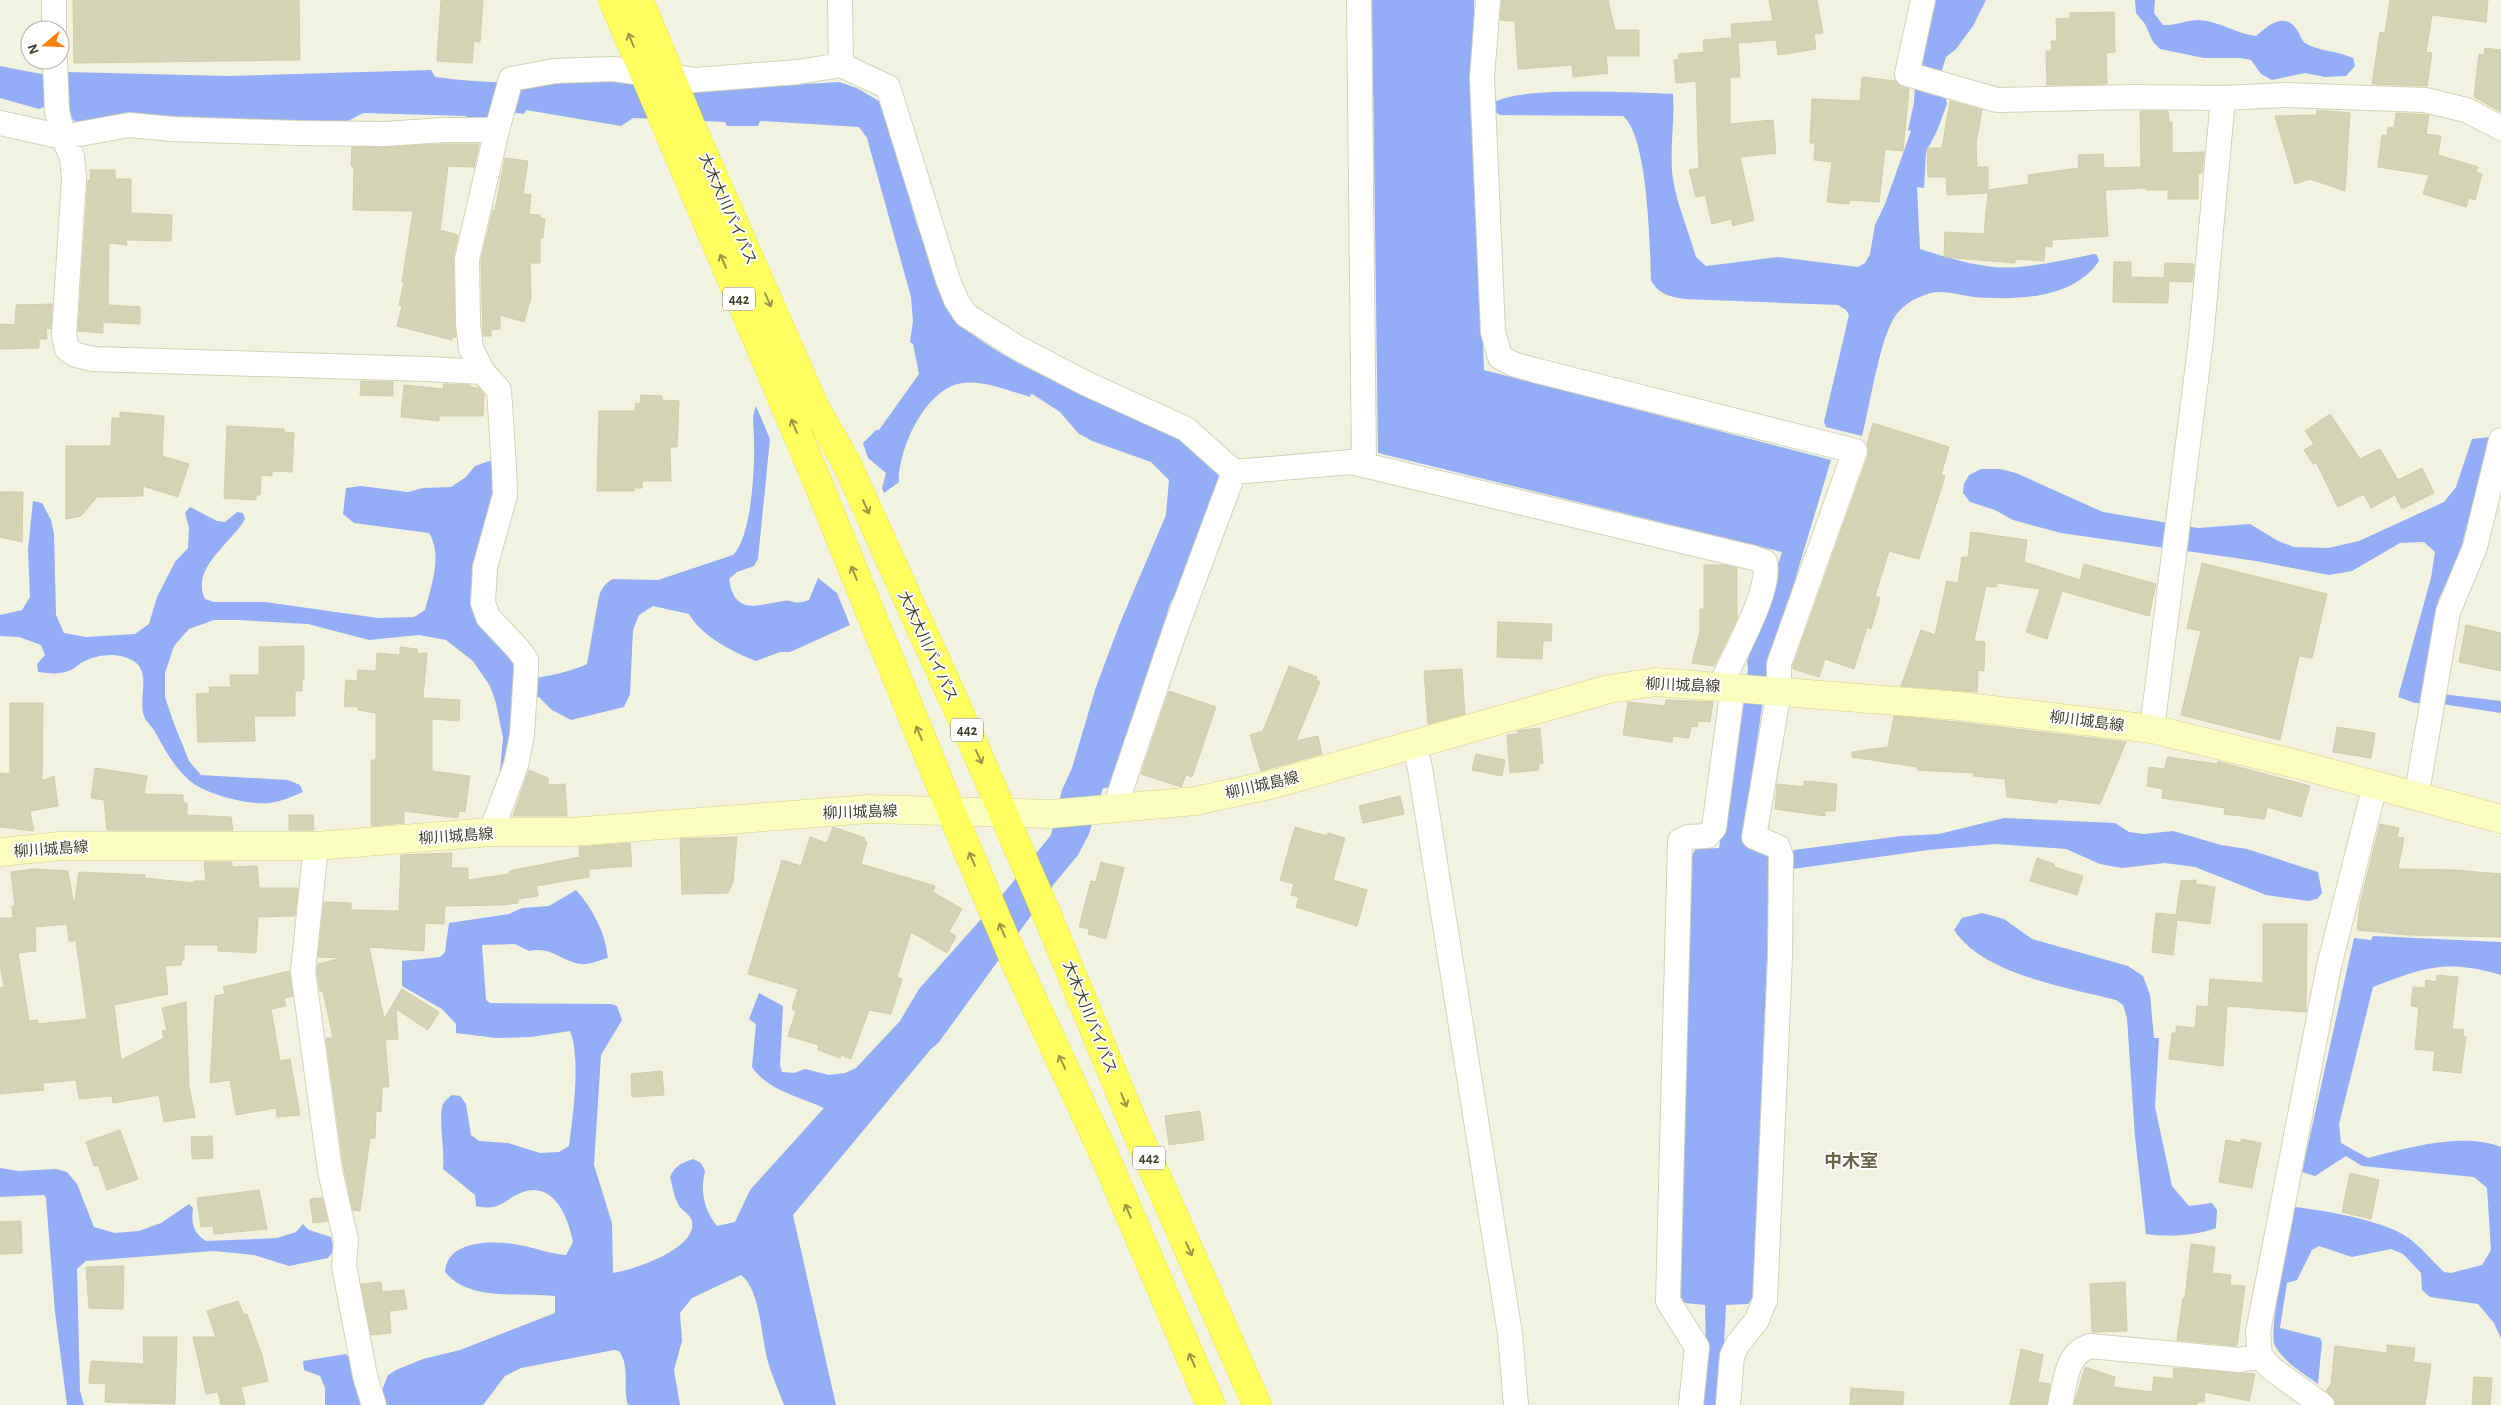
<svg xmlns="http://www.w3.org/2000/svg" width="2501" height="1405" font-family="'Alegreya Sans','Noto Sans JP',sans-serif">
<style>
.water{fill:#94adf7}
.building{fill:#d4d3b5;stroke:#d0cea7;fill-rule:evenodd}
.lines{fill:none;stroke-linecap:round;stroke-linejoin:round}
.street-casing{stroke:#d3d3b6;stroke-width:26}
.secondary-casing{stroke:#cfd488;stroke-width:29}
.highway-casing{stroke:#ede71f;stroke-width:29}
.street{stroke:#fff;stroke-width:24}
.secondary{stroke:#f9ffbe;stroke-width:28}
.highway{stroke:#feff5f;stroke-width:28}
.oneway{stroke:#989846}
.labels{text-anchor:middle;stroke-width:4;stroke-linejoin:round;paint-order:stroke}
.shield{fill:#fff;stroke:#7c7b6f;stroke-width:1}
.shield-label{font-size:14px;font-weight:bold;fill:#444331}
.street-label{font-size:15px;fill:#444331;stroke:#fff}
.quarter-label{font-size:18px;font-weight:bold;fill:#686647;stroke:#fff}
</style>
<rect width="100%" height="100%" fill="#f2f2e0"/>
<path class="water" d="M1372,0H1474V108L1484,370L1831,460L1767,673L1742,843L1771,854L1754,1296L1748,1304L1726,1305L1721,1405H1701L1706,1355L1705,1305L1685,1303L1679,1295L1692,855L1696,849L1719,848L1744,702L1748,668L1747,662L1782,552L1378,453Z
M1935,0H1986L1973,26L1956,49L1946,57L1941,73L1947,104L1937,131L1926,152L1924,188L1917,187L1920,249C1952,259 1985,270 2018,267C2043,265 2069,259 2094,254L2097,255L2099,261C2073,300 2015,300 1973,297C1961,295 1943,290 1931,293C1917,297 1905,303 1896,315C1880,336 1870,406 1862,436L1826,427L1824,422L1849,315L1846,310L1838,305L1685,299C1669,296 1659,295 1651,280C1650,246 1648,136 1623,116L1500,115L1495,112V102C1521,86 1638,93 1673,94C1675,123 1669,151 1673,179C1677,205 1689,232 1696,257L1706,266L1778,257L1858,267L1865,263L1870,254L1875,225L1885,204L1911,131L1908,130L1914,103L1915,84L1925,70L1922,66Z
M2135,0H2155L2154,13L2163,25C2175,26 2187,20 2198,20C2219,21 2235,33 2256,36C2268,25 2285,11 2297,30C2300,34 2301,40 2305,43C2318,51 2338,51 2353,58L2355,66L2346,76L2325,77L2305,73L2272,80L2261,74L2251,60L2240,58H2204L2160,49L2153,42L2145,24L2136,13Z
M0,66L46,75L65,72L228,76L431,70L435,77C486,84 536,84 587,81L590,76L742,83L744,88L839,82L857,88L879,101L889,118L916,222L948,309C976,353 1087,395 1137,418C1169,433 1208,447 1222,482L1208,524L1170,604L1112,787L1103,788L1089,834L1078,855L1054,884L939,1042L931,1049L793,1215L836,1405H784C779,1391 772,1376 768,1362C761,1338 761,1290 741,1275L692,1298L680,1313L682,1341L674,1370L680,1405H628C622,1387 631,1368 619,1351L614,1350L521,1368L505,1376L483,1405H325V1388L320,1376L304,1370L303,1361L346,1354L380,1395L388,1375L396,1370L423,1359L460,1350L555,1313V1296C520,1292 469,1302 445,1272C447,1238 499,1240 524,1246C539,1249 551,1254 566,1255L573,1242C569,1221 556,1183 526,1191C505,1197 503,1212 476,1206L475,1195L443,1169C445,1149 439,1126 442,1107C443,1102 448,1098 452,1095L460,1096L466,1104L471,1135L479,1141L508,1143L540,1153L559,1152L569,1146C573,1115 581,1058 570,1031L531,1037L496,1038L456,1033V1024L442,1009L402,986V961L440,957L445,952L449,923L509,914L522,908L549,906L576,890C593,909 605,932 608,958C600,960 589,965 581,964C560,961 552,946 529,951L515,944L482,945L486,1000L490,1003L611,1004L617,1006L622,1020L601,1055L594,1165L612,1223L613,1273C633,1270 697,1249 692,1222C691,1215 684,1212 680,1207C674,1199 673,1187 670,1177C675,1166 681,1163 693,1159L701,1163L705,1171C700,1191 704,1210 717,1226L735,1222L750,1190L824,1108C800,1097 768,1091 752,1067L756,1024L749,1019L759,993L783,1006L780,1065L782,1072L794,1073L805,1069L829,1075L845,1073L856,1068L900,1021L919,989L998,900L1051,835L1062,790L1072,768L1096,687L1120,623L1166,515L1169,480L1151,462L1092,441L1078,433L1060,412L1034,395L1031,394L1030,397C1009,391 979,378 958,384C924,392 898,450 899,482L884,493L882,488L886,473L868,458L863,443L876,430H879L919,374L913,344L910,342L913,321L911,297L867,138L859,127L760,121L758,126H727L725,122L633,118L621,126L526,110L524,114L511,112L483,121L467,118L466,116L363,113L335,128L91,129L76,122L67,115L66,108L44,107L39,109L0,98Z
M756,406L770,439L758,559L754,566L737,572L729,579C735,616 756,605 783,601C795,599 792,606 809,600L818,578L837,593L850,625L790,652H780L756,661C733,652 701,636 689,614L653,606L639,615L633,630L630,694L624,707L571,720L552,710L539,697L520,701L505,777L499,781L503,738L496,703L490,686L473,661L446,640L419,635L369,640L308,624L238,620H214L189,629L174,646L165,673V697L173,721L189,761L201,775L288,780L300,785L303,792C292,797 281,801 270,803C248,805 207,795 190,781C174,767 165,750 155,732C152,726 146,722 144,716C138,699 151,674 135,662C120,651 96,654 81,663C77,666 73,670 68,671C58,675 48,673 38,672L37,664L45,655L41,645L19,637L0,636V615L22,610L30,597L28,550L33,501L42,503L51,520L54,534L56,615L64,633L86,637L135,634L149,624L157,597L175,562L188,548L189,528L185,513L190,507L217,521L225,522L237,512L243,513L245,519C231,544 190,568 205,599L214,602H265L378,618L414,617L425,610C431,587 443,555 429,533L354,523L343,514L346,488L361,486L408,492L423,488L451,487L466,477L475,466L495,459V491L474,592L484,631L513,657L521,679C539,679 570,672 587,664L598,601C600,591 603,584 613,579L658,580L733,555C752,536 755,467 754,440C754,427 751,418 756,406Z
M2490,437L2460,552L2438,601L2425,692L2501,701V713L2442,704L2415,703L2398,697L2431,578L2435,552L2424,542L2400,543L2352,571L2329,575L2256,561L2061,533L2013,520L1995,510L1970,502L1963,493L1964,484L1969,475L1981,469H2000L2016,473L2103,512L2198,528L2250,524L2278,541L2294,547L2328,548L2359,541L2444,502L2456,487L2472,439Z
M2004,818L2115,823L2129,832L2144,834L2173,831L2221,845L2247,849L2318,872L2322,893L2317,899L2308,901L2266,895L2195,867L2165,863L2122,868L2100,864L2066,849L1996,844L1928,850L1793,869L1791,853L1794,850L1901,836L1939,834Z
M1982,913L2004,919L2032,939L2128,966L2143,976L2150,995L2154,1038H2159L2155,1107L2172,1186L2189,1206L2212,1203L2217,1210L2216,1228C2194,1236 2170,1237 2146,1234L2135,1137L2127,1018L2123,1005L2116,1000C2066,987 1984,975 1954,930L1962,918Z
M2373,936L2501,942V975C2447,959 2424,967 2373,987L2339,1124L2341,1143L2368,1158C2409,1148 2460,1132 2501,1147V1339L2494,1323L2478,1304L2430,1297L2422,1290L2421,1273L2403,1254L2391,1249L2352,1257L2319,1246L2312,1250L2297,1280L2287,1283L2280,1328L2320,1338L2322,1342L2318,1384C2303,1373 2285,1363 2275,1346C2267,1333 2291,1229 2295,1207C2327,1211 2376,1219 2404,1235C2419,1244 2431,1260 2444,1272L2451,1273L2482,1265L2491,1250L2487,1188L2474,1177L2362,1166L2346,1156L2315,1176L2302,1172L2354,938L2371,940Z
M0,1168L19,1171L56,1169L67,1172L77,1184L94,1227L115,1233L139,1231L161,1223L189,1204L193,1208C191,1222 193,1233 206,1241L277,1238L296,1232L303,1224L309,1230L331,1237L334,1250L328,1258L289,1266L254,1255L213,1251L86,1261L77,1269L80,1391L84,1405H67L55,1312L46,1198L44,1195L0,1197Z"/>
<path class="building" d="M73,0H299L300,60L74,63Z
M441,0H483L480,42L474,41L472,63L437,61Z
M1502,0H1608L1615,30H1639V56H1606L1608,73L1573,77L1572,65L1518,69L1515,21L1500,20Z
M1769,0H1817L1823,33L1814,34L1816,49L1778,55L1776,40L1738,43L1740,77H1730V124L1773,120L1776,153L1740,157L1754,220L1733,226L1731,219L1712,224L1705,195L1696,197L1689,170L1699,168L1696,81L1676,83L1674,60L1679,59L1678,54L1704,52L1703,40L1732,38L1731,24L1773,21Z
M2390,0H2488L2486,22L2432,15L2426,52L2432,53L2427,86L2372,84L2380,32L2385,33Z
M2114,12L2115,52L2106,53L2107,84L2047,85L2046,51H2052L2051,41H2057L2056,19L2070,18V13Z
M2485,48L2501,50V112L2474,97L2479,54L2484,55Z
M1862,77L1896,81L1909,89L1903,151L1885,149L1879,202L1850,200L1849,204L1827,202L1832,162L1814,160L1815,143H1810L1812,99L1860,101Z
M1950,101L1982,110L1976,144L1977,167H1988V190L2029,184L2028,175L2079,168L2078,155L2103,154L2104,168L2141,167L2140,111H2168L2169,122H2172V153L2204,152L2202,173L2198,174V199H2168V190H2146V188L2105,190L2108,236L2052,240V247L2045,246L2044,261L2015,259V263L1944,257L1945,232L1984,234L1988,193L1947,195L1946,177H1928L1927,148H1942Z
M2317,110L2350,113L2345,191L2310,179L2295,184L2275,116L2317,115Z
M2396,113L2429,115L2426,134L2441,136L2438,155L2478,167L2476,172L2482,174L2475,200L2469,198L2466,207L2423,194L2429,175L2378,167L2382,135L2387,136L2388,127L2394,128Z
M444,144H479L474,167L448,166L440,230L458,235L453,259L456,337H452V340L397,326L402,306L399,305L404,282H402L413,211L353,210L354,167L351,166L352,147Z
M505,158L528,161L523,194L531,195L529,214L540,215V218L545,219L543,238H540V263H530L531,298L524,322L500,315V329L491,330V336H483L481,260L493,210H495Z
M90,170H115V179H131V213L172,215L171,241L126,240L127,245L109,243L108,305L140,307V324L103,322V333L78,331L88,180H91Z
M2114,262H2131V277L2164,278L2165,263L2194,264L2192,282L2169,281L2168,303L2113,302Z
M52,304L51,329L46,328L47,339H39V348L0,349V324L15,325L16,305Z
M361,381L393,382V396L360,395Z
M444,384L470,385V387L479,388L484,394L483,416H439V421L401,417L404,385L443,389Z
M641,395L662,396V400L679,401L677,447H670L671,481H642V488H634V491H597L599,411H635L636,403L640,404Z
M120,412L164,416L162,456L189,464L178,497L143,486V496L97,497L81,516L66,519V446H111L112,418H120Z
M2330,414L2360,459L2380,449L2398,480L2422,468L2434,493L2402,509L2395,495L2371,508L2364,494L2338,507L2316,462L2313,464L2304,450L2314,444L2305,431Z
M1873,423L1949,447L1941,475L1945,476L1919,559L1889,551L1875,596L1880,598L1871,629L1867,627L1854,669L1825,659L1819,677L1793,669V666L1868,456L1867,444Z
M227,426L284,429V432L294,433L292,472L272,471V476L261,475L260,495H256V500L224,498Z
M0,492H23L22,542L0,537Z
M1971,532L2027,540L2024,562L2080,580L2084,564L2156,584L2149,616L2062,591L2047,639L2026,632L2040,589L1997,583L1996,587L1986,586L1974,641L1985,642L1984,671L1978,670L1977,692L1901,686L1921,630L1935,635L1947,581L1958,583L1962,557H1968Z
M2202,563L2327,594L2312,658L2299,656L2280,740L2181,715L2201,631L2187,628Z
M1704,565H1725L1737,568V619L1714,666L1692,663L1700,631V609H1704Z
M1498,622L1552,624L1551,641H1543L1542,659L1497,657Z
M2466,625L2501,633V671L2459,662Z
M304,646V679H302V691H295V716H254L255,741L198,742L196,694L210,693L209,687H231L230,675H259V647Z
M400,647L417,649V654L427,653L423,698L460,700L459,721L432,719V771L470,776L466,804L465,812L459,811L458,818L404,811V823L371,826V760H376V713L358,710V707L344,706L346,680L357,681L358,670L376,671L377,653L400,655Z
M1289,666L1317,677L1316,680L1320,682L1296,741L1318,736L1322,754L1261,771L1250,735L1263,731Z
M1462,669L1465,714L1428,724L1424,671Z
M1169,691L1216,707L1192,777L1186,775L1181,787L1141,774Z
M1666,700L1713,702L1710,722L1698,721L1697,727L1691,726L1689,738L1673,736L1672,742L1623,735L1628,702L1665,706Z
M10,703H43L42,781L54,776L58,806L30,811L34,831L0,827V773L10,774Z
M1894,716L1957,722L2126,742L2100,804L2058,799L2057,803L2007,797L2005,779L1973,776L1974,773L1917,770V767L1852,757V752L1888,747Z
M2337,727L2375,733L2371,758L2333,752Z
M1540,728L1543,763H1539V770L1510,773L1507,735L1518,734L1517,731L1522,730Z
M1476,754L1505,760L1502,776L1472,770Z
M2167,757L2218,764V761L2220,762L2310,786L2301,817L2267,807L2265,819L2224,814L2225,808L2162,798L2163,789L2147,786L2149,767L2165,769Z
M95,768L147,776L144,794L183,795V803H187V815L231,817L233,830H107L104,800L91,798Z
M529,770L548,778V785L565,784L567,816H513Z
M1804,781L1837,784L1835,811H1825V816L1775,809L1777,784L1804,787Z
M1400,796L1404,814L1363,823L1359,806Z
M289,815H313L314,830H289Z
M2380,824L2399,828L2397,837L2404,838L2398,869L2454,870L2501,874V937L2408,935L2357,930L2360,904Z
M833,827L865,838L864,841L867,842L861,864L935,886L933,892L962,909L949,932L956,936L947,953L911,932L897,977L902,979L891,1014L869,1010L851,1059L841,1055L840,1058L818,1050L819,1045L788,1036L796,1011L792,1009L798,989L748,974L782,860L801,866L810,837L827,843Z
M1295,827L1327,836L1328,833L1345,838L1333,880L1367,890L1357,926L1296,907L1299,897L1291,895L1294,884L1280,880Z
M737,837L733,882L728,893L682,894L680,839Z
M630,843L632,866L589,869V877L536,886L538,896L518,899V903L502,905L445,906L444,924L425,923L424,951L369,947L384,1019L402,989L439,1012L428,1030L396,1009L398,1039L385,1040L389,1087H382L381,1112L376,1111L375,1138H370L360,1211L353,1210L344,1169L326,1038H333L323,991H320L317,971L318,964L342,958L318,957L324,902L351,903V910L399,911L401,855L452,853L451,868H468V880L510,874L509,871L580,857L579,847Z
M2037,858L2054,864V867L2083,876L2077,895L2030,881Z
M204,862H232V867L257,866L259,888H298L295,916L258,917L256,953L218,951V945H184V960H182L181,965L165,966L168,994L114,1005L121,1060L164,1038L162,1031L167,1030L162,1008L186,1002L189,1086L195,1117L164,1122L159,1095L113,1103L112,1096L79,1099L76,1080L43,1083L44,1090L0,1094V988L4,987L0,964V918H13L12,906H15L11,872L34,869L68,871L74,906L79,872L145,875L144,878L194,883V881H206ZM67,924L69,941H76L87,1019L38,1024V1020L29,1021L18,953L36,951L35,927Z
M1101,862L1124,868L1106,939L1088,934L1089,929L1079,927L1091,881L1096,882Z
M2196,880V884L2215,887L2210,924L2177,920L2173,955L2152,952L2156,913L2176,915L2181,881Z
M2263,924H2307L2306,1012L2227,1006L2223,1066L2169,1059L2172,1033H2176V1026L2195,1028L2197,1006L2208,1007L2210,979L2263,983Z
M289,971L293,996L284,998L286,1006L271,1009L280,1061L290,1059L300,1115L277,1117L276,1108L236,1115L230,1080L210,1083L215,996L225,994L223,987Z
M2437,975L2458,977L2452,1029L2464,1030L2463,1037H2466L2461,1073L2433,1070L2435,1051L2415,1049L2419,1007L2411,1006L2413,987L2425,988L2426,980L2436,982Z
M662,1071L664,1095L632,1097L631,1074Z
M1200,1111L1204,1140L1169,1145L1165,1116Z
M120,1130L138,1179L107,1190L98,1165L94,1166L86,1142Z
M212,1136L213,1158L192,1159L191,1137Z
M2241,1139L2261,1143L2252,1188L2219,1182L2226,1140L2241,1143Z
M2350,1173L2379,1180L2371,1219L2342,1212Z
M259,1190L267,1229L214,1234L213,1226L201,1227L197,1198Z
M322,1198L328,1221L313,1223L310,1199Z
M21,1221L22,1253L0,1254V1222Z
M2191,1244L2215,1247L2212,1273L2231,1275L2230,1285L2245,1286L2237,1346L2177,1340L2183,1298H2185Z
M124,1266L123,1309L89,1308L86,1267Z
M381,1282L382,1292L404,1290L407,1309L389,1311L391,1333L371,1335L361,1284Z
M2125,1282L2127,1331L2092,1332L2090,1284Z
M238,1301L244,1315L247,1314L262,1355L268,1381L241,1387L245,1405H221L218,1392L206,1394L193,1337H216L207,1311Z
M143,1337H177L175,1404L105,1402L106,1384L89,1383L91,1361L144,1364Z
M2387,1345L2415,1348L2413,1362L2431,1364L2425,1405H2336L2334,1399L2326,1391L2331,1384L2335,1346L2387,1353Z
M2021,1349L2043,1355L2038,1382L2050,1384L2047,1405H2010Z
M2085,1367L2115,1377L2113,1387L2152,1392L2154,1377L2173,1379L2174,1368L2255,1374L2249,1401L2205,1392L2204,1402H2197V1405H2074Z
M2474,1377L2492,1378L2490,1405H2472Z
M1851,1388L1904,1392L1903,1405H1850Z"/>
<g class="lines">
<defs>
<path id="street" d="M54,0V30
M840,0L841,65
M1359,0L1364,465
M1488,0L1482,78L1493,332L1500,357L1513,364L1534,370L1855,451L1779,664V691L1754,837L1778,847L1781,856L1780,958L1765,1300L1757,1320L1737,1345L1732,1356L1728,1405
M1923,0L1907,74L1997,100L2132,97L2223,98L2285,95L2425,100L2466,110L2501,128
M55,60L57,111L63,137L72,157L74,178L64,335L67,349L76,355L93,359L427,369L483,372
M0,123L63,137L129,125L173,129L298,133L385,134L444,130H497
M1234,472L1351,462L1754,558L1765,562C1772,591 1732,657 1720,687
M2152,729L2201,340L2223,98
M1414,744L1420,768L1510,1334L1516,1405
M2416,798L2448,612L2475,547L2501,440
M491,832L516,765L522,735L526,671V660L519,650L488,617L483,603L485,567L505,495L504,467L499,390L483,372L471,349L468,323L467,259L497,130L511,79L555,71L613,69L695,80L798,72L841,65L888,87L948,280L956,300L966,315L983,326L1018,348L1085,383L1186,429L1234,472L1174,633L1115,807
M316,846L303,971L330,1171L346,1240L344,1266L365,1376L374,1405
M1691,1405L1697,1347L1668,1301L1680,841L1688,837L1707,836L1714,828L1733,687
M2060,1405C2066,1382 2065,1354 2090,1346L2239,1360L2260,1356
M2322,1405L2272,1369L2260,1356L2258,1332L2329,966L2375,785"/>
<path id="secondary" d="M0,852L60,846H316L491,832H571L869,809L1051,814L1195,801L1274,784L1609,689L1656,682L1959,706L2152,729L2300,765L2501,819"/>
<path id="highway" d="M613,0L813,471L951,811L1013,957L1103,1152L1211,1405
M639,0L692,128L815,408L846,462L968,732L1045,910L1136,1130L1257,1405"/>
</defs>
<use href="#street" class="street-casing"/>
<use href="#secondary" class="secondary-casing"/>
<use href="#highway" class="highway-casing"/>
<use href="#street" class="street"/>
<use href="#secondary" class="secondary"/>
<use href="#highway" class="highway"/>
</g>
<defs><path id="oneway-shaft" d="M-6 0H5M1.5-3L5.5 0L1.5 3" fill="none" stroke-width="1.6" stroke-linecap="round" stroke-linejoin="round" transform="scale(1.25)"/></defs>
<g class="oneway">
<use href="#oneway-shaft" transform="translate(631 40) rotate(-113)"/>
<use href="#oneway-shaft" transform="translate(723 261) rotate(-113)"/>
<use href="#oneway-shaft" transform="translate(768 300) rotate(66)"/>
<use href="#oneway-shaft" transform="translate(794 426) rotate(-113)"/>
<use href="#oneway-shaft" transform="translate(866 507) rotate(66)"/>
<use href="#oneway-shaft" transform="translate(854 573) rotate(-112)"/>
<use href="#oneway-shaft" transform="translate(919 733) rotate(-112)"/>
<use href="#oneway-shaft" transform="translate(979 757) rotate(66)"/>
<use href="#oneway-shaft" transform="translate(972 859) rotate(-113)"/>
<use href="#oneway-shaft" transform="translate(1002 930) rotate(-113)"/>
<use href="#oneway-shaft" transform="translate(1062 1062) rotate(-115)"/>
<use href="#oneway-shaft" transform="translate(1124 1100) rotate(68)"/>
<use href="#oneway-shaft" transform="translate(1128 1211) rotate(-113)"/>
<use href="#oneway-shaft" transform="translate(1189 1249) rotate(66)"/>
<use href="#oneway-shaft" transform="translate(1192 1360) rotate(-113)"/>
</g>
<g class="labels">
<g class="shield">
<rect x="723" y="287.5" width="32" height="23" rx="4"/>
<rect x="951" y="718.5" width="32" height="23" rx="4"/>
<rect x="1133" y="1146.5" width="32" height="23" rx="4"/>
</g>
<g class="shield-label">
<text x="739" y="304">442</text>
<text x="967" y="735">442</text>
<text x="1149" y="1163">442</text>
</g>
<g class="street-label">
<text transform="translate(728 209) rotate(66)" y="5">大木大川バイパス</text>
<text transform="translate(928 646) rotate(65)" y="5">大木大川バイパス</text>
<text transform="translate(1683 685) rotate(2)" y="5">柳川城島線</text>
<text transform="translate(2087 721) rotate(7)" y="5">柳川城島線</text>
<text transform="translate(1262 785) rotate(-13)" y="5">柳川城島線</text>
<text transform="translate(860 812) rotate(-2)" y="5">柳川城島線</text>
<text transform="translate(456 836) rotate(-4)" y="5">柳川城島線</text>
<text transform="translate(51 849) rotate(-4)" y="5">柳川城島線</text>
<text transform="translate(1090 1017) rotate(68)" y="5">大木大川バイパス</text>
</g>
<g class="quarter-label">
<text x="1851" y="1167">中木室</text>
</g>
</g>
<g transform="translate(45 45) rotate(251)"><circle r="24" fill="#ffffff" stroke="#b4b4ad"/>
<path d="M0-4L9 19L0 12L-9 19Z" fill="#ff820b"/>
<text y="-8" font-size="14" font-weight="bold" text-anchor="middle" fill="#444331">N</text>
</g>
</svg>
